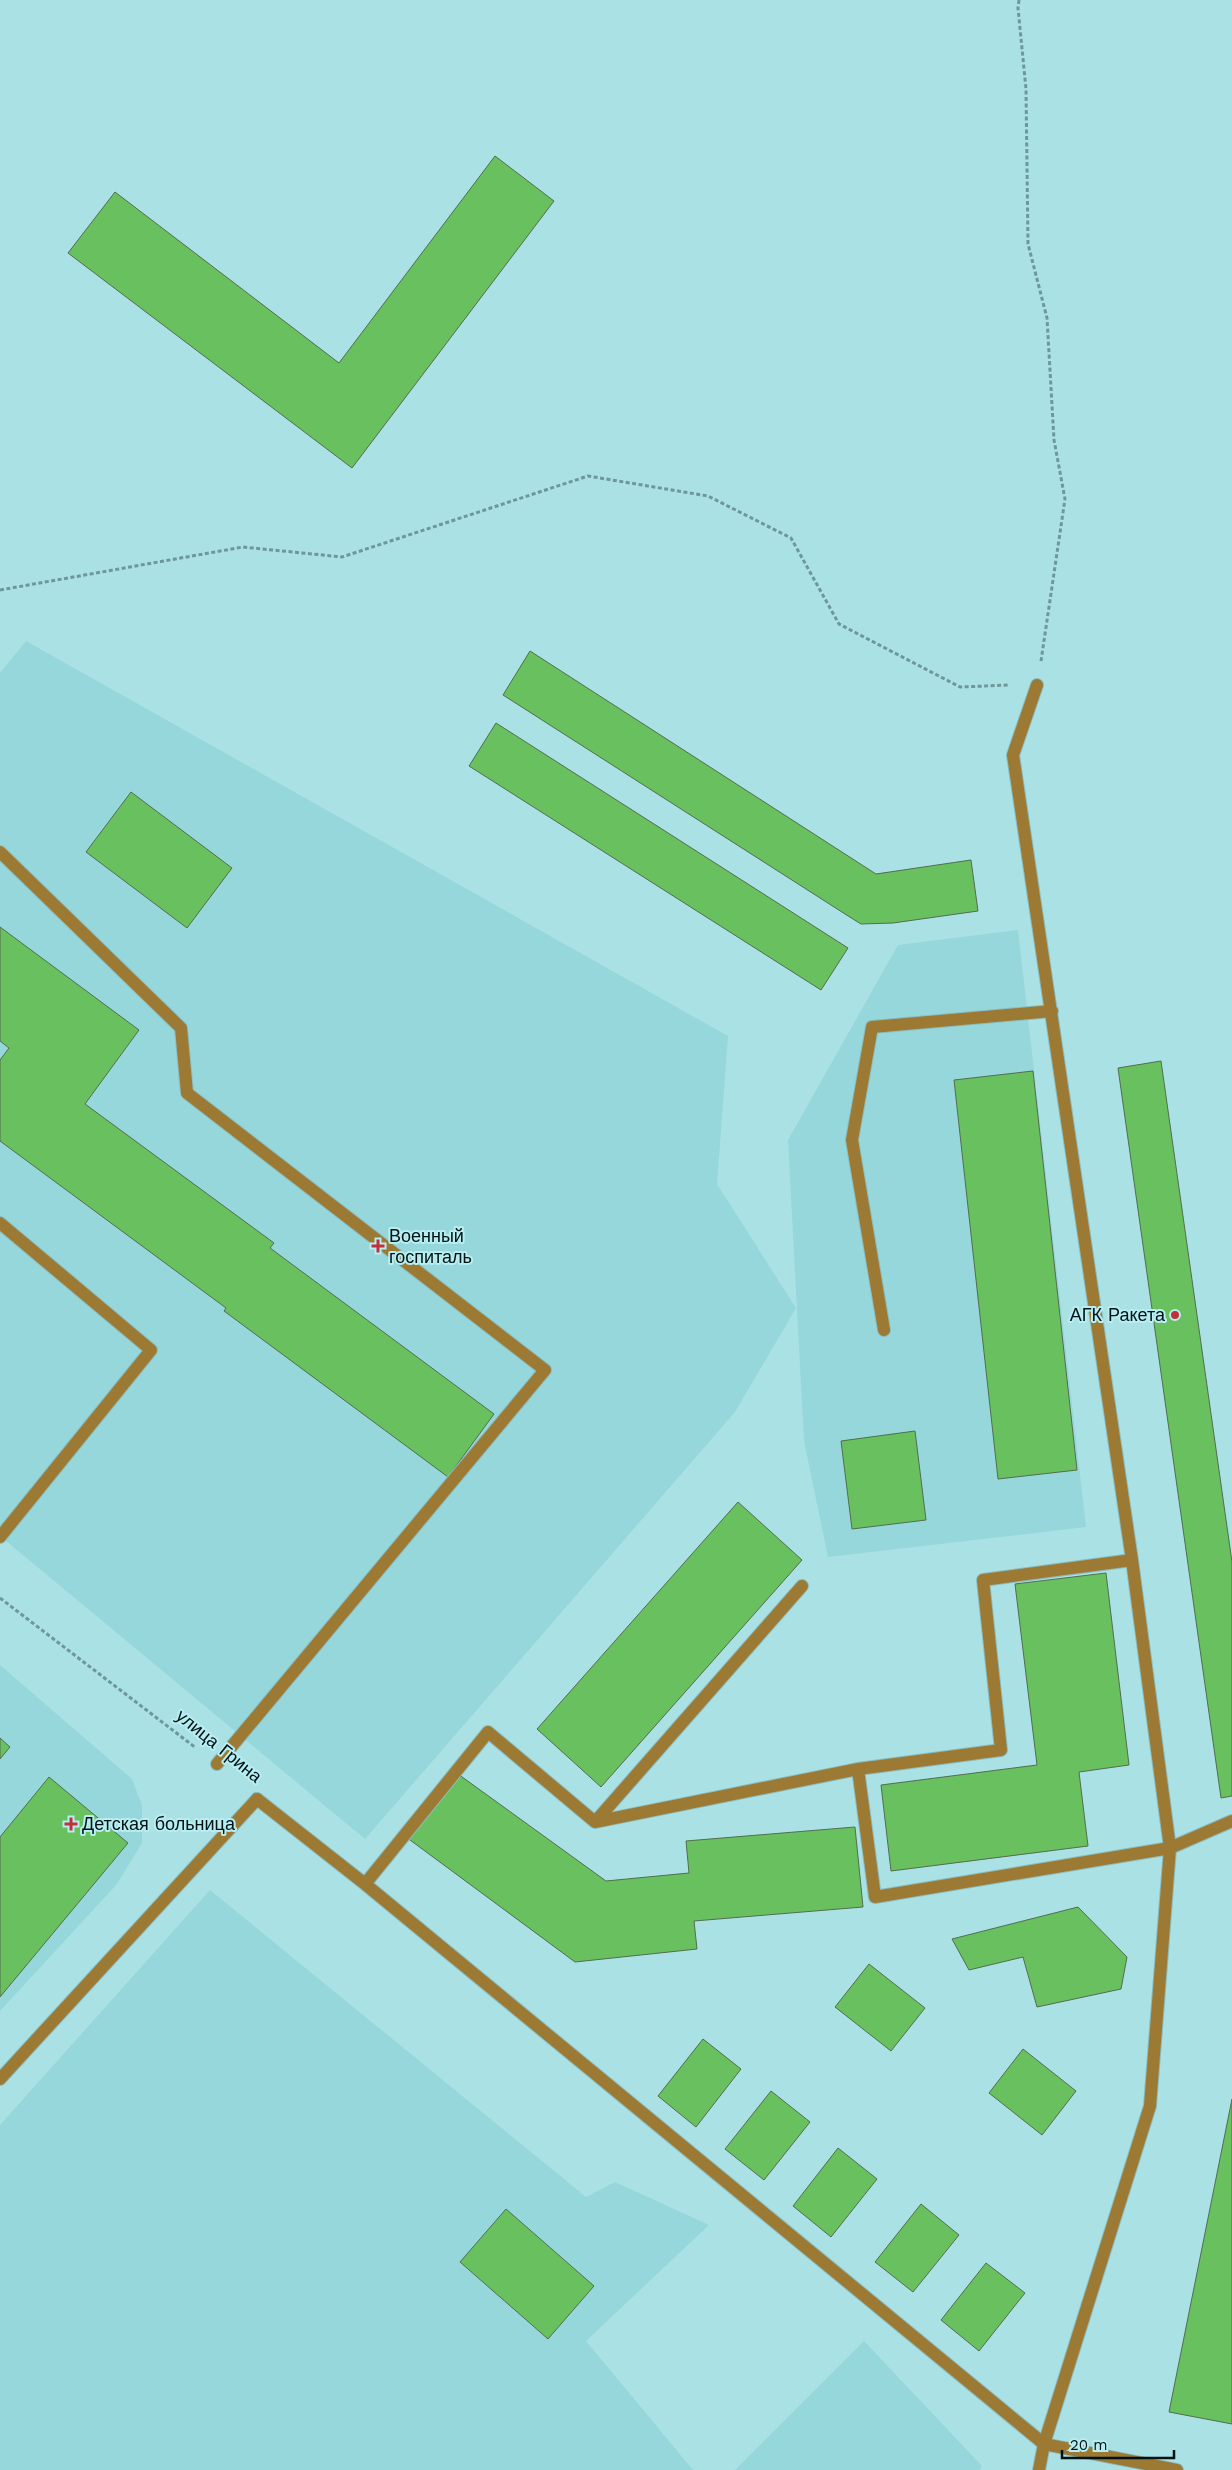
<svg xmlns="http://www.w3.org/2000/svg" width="1232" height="2470" font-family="'Work Sans',sans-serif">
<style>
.built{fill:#96d7db}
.building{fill:#69c05f;stroke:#536d4f}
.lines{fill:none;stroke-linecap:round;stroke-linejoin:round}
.lane-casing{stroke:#8bbcbf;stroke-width:14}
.street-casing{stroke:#8bbcbf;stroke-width:14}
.path{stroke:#6d979a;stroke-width:3;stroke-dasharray:4 2.5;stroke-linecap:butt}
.lane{stroke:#9d7a33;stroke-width:12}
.street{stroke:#9d7a33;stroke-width:12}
.poi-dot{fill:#c1313c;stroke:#b7eef2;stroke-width:2}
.labels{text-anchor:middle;stroke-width:4;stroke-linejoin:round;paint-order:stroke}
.poi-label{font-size:18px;fill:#001214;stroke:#b7eef2;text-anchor:start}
.street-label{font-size:18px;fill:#001214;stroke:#b7eef2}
</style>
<rect width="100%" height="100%" fill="#aae1e5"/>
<path class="built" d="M26,641L728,1036L717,1184L796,1308L735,1412L365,1839L0,1536V673Z
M1018,930L1086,1527L828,1557L804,1441L788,1140L898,945Z
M0,1665L132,1779L142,1805V1843L117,1884L0,2011Z
M210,1890L586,2197L615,2182L709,2225L586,2341L693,2470H0V2125Z
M864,2341L982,2466L980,2470H735Z"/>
<path class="building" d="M495,156L554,201L352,468L68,253L115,192L339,363Z
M530,651L876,874L971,860L978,911L893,923L861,924L845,914L503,695Z
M496,723L848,948L821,990L469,766Z
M131,792L232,868L187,928L86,852Z
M0,927L139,1030L85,1104L274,1243L270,1248L494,1414L448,1477L224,1311L226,1308L0,1141V1060L9,1048L0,1041Z
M1161,1061L1232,1562V1796L1221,1798L1118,1068Z
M1033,1071L1077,1470L998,1479L954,1080Z
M915,1431L926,1520L852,1529L841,1441Z
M738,1502L802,1560L601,1787L537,1729Z
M1106,1573L1129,1765L1079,1772L1088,1846L891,1871L881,1785L1037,1765L1015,1584Z
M0,1738L10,1747L0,1759Z
M458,1774L606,1881L689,1873L686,1841L855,1827L863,1907L694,1921L697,1949L575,1962L406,1837Z
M49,1777L128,1843L0,1997V1837Z
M1078,1907L1127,1957L1121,1989L1037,2007L1023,1957L969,1970L952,1939Z
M869,1964L925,2008L891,2051L835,2007Z
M703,2039L741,2069L696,2127L658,2096Z
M1023,2049L1076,2091L1042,2135L989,2093Z
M771,2091L810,2122L764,2180L725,2149Z
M1232,2099V2424L1169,2412Z
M838,2148L877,2179L831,2237L793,2206Z
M921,2204L959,2235L913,2292L875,2262Z
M506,2209L594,2286L548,2339L460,2262Z
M986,2263L1025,2293L979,2351L941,2320Z"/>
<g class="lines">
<defs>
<path id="lane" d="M1037,685L1013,755L1132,1560L1170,1848L1150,2106L1044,2444L1039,2470
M0,852L181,1028L187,1093L545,1370L217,1764
M0,1223L151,1350L0,1537
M884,1330L852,1140L872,1027L1052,1011
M858,1769L875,1897L1170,1848L1232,1821
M257,1799L365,1884L1044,2444L1177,2470
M595,1822L802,1586
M365,1884L488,1732L595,1822L858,1769L1001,1750L983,1580L1132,1560"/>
<path id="street" d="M0,2079L257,1799"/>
</defs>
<use href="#lane" class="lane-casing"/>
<use href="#street" class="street-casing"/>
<path class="path" d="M1019,0L1018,8L1026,89L1028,244L1047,318L1054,440L1065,499L1041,661
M0,590L243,547L342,557L588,476L708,496L791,538L839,624L960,687L1010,685
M0,1598L196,1748"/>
<use href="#lane" class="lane"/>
<use href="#street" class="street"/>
</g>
<g class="poi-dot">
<path d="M375.5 1238.5h5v5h5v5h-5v5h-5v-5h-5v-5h5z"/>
<circle cx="1175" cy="1315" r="5"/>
<path d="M68.5 1816.5h5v5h5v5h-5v5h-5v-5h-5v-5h5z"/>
</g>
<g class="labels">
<g class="poi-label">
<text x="389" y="1242">Военный<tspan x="389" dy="21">госпиталь</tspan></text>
<text x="1165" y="1321" text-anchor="end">АГК Ракета</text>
<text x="82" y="1830">Детская больница</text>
</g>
<g class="street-label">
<text transform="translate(219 1746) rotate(39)" y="6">улица Грина</text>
</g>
</g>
<path d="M1062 2450v8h112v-8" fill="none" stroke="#001214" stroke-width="2.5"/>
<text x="1070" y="2450" font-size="15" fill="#001214" stroke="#b7eef2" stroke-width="4" paint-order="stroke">20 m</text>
</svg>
